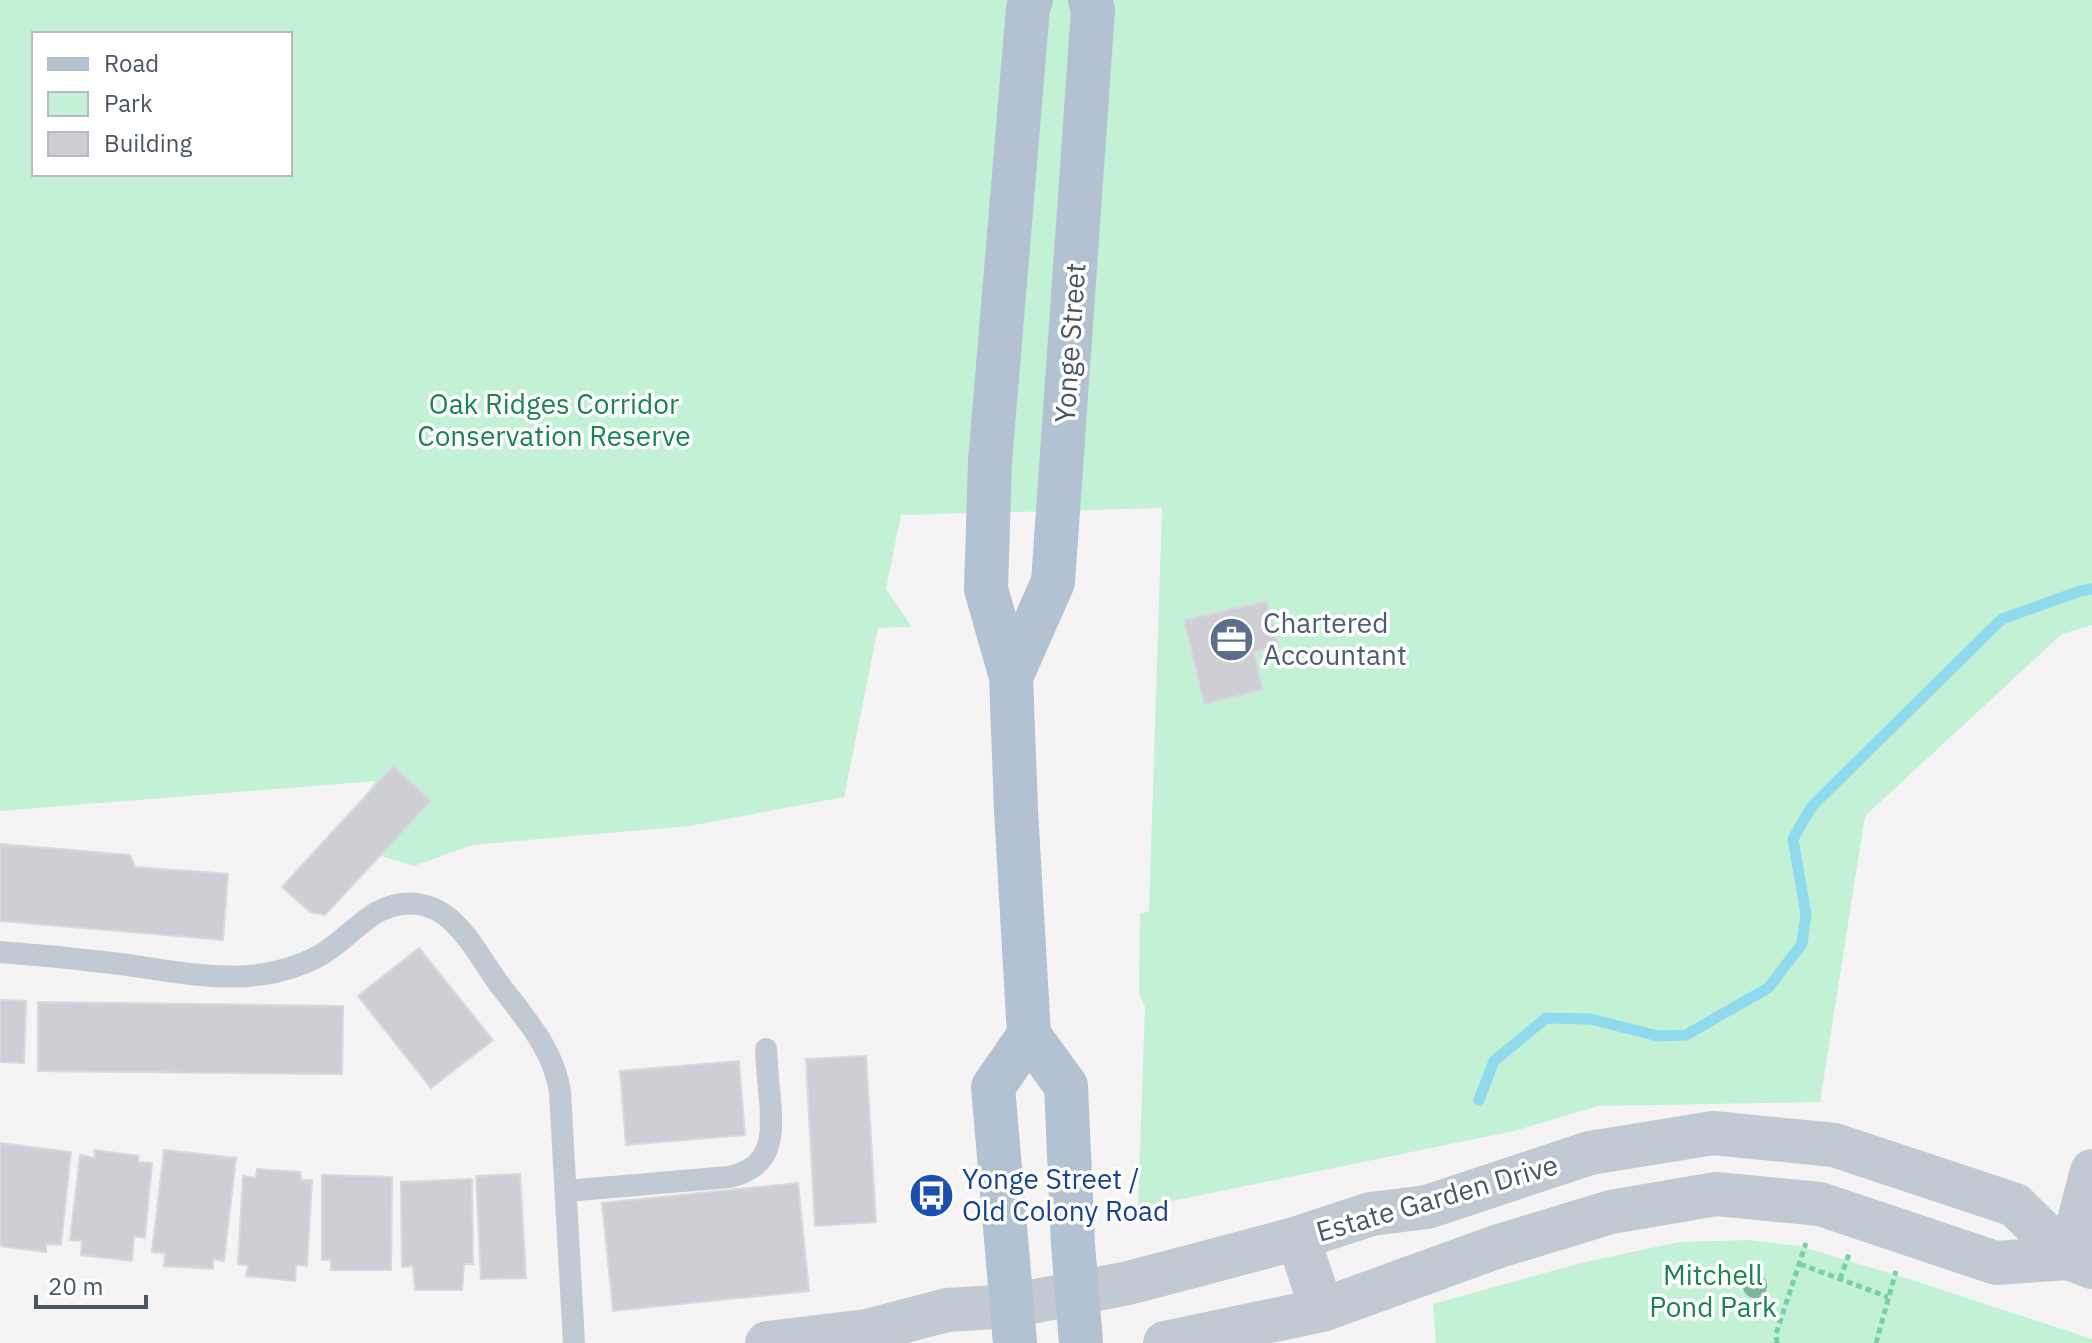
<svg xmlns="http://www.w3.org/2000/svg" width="2092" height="1343" font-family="'IBM Plex Sans',sans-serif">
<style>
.green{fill:#c3f1d5;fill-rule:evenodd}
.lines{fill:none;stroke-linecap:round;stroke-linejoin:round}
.stream{stroke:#90daee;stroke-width:11}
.building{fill:#cdcfd5;stroke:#d7d9de;stroke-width:2}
.path{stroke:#7ad0a6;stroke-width:5;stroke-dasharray:6 4;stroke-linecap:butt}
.service{stroke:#c1cad2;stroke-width:22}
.minor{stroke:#c1cad2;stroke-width:44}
.tertiary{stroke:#c1cad2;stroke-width:44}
.primary{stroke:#b3c2d1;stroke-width:44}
.tree{fill:#7bb799}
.labels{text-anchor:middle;stroke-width:7;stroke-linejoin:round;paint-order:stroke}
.street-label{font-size:28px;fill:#4a5661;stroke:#fff}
.park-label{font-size:28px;fill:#17864f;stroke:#fff}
.service-label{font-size:28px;fill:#4e5e75;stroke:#fff;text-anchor:start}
.transit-label{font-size:28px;fill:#164399;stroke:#fff;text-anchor:start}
</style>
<rect width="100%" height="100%" fill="#f5f3f3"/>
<path class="green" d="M0,0H2092V625L2062,634L1865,816L1820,1102L1598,1106L1514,1131L1138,1208L1145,1007L1139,993L1140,913L1149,912L1162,508L901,515L886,589L912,627L878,628L844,797L689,826L472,845L414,866L372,853L346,832L375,781L0,811ZM34,34H290V174H34Z
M1750,1240L1799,1246L1906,1278L2092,1339V1343H1436L1433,1304L1581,1263L1679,1242Z"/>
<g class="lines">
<path class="stream" d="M1479,1100L1494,1061L1546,1018L1590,1019L1658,1036L1686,1035L1768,988L1802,944L1806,914L1793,839L1812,806L2002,619L2080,591L2092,589"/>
</g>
<path class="building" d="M1267,601L1278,646L1254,652L1263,690L1204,704L1184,620Z
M393,766L431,801L325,915L310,912L282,887Z
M0,844L130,855L135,867L228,874L223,940L0,921Z
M419,948L493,1040L431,1088L358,996Z
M0,1000L26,1001L24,1063L0,1062Z
M38,1002L343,1006L342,1074L38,1071Z
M866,1056L876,1222L815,1226L806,1059Z
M739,1061L745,1135L626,1145L620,1071Z
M0,1143L71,1152L61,1245L46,1244V1252L0,1246Z
M94,1150L138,1156L139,1162L152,1163L145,1238L134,1236L132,1261L81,1255L82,1241L70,1240L80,1155L95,1158Z
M164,1150L236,1158L224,1261L213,1259V1269L164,1266L165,1253L152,1252Z
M257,1169L300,1172L301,1180H312L307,1266L296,1265L295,1281L246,1276L248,1266L238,1264L243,1176L256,1178Z
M520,1174L526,1278L481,1279L476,1176Z
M322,1175L392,1177L391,1270H331V1260H322Z
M472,1179L473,1264H464L462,1290H415L413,1266L402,1267L401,1182Z
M798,1183L809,1291L613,1311L602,1203Z"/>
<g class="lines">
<path class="path" d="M1800,1264L1888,1297
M1840,1279L1849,1254
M1777,1343L1776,1334L1806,1243
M1876,1343L1896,1271"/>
<path class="service" d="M0,952C41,955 81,959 121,964C163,970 206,979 249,976C272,974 298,967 319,956C353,937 374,898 418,904C430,906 441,911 450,919C468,935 481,958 494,977C520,1013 554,1047 560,1092L574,1343
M566,1191L729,1177C773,1167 773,1137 770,1099C768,1082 767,1065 766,1049"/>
<path class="minor" d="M1298,1238L1322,1310
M2069,1258L2092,1171
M1077,1293L1128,1283L1197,1265L1298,1238L1371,1214L1427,1207L1590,1153L1713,1133L1834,1145L2015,1205L2069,1258L2092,1267
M1165,1343L1322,1310L1499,1246L1611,1212L1716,1194L1820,1204L1996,1263L2069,1258"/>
<path class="tertiary" d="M767,1343L867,1331L947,1310L1011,1306L1077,1293"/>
<path class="primary" d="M1031,0L1028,8L990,461L986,589L1011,677L1016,810L1029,1035L1066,1086L1073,1244L1081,1343
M1011,677L1053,582L1093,10L1090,0
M1015,1343L993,1087L1029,1035"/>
</g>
<circle class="tree" cx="1755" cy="1286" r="12"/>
<defs>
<symbol id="office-disc" viewBox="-11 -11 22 22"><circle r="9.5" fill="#5c6f8a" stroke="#fff"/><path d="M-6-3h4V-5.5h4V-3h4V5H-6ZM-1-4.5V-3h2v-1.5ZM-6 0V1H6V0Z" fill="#fff"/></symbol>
<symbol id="bus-disc" viewBox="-11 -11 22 22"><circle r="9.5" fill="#1a4fb4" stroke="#fff"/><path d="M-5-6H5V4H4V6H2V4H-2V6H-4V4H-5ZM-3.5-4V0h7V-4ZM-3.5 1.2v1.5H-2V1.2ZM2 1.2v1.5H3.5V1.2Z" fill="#fff"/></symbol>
</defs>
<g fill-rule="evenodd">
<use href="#office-disc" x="1206" y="614" width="51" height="51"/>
<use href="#bus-disc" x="906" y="1170" width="51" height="51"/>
</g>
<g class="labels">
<g class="street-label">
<text transform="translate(1070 343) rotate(-86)" y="10">Yonge Street</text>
<text transform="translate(1437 1198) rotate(-16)" y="10">Estate Garden Drive</text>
</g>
<g class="park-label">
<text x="554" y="414">Oak Ridges Corridor<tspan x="554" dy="32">Conservation Reserve</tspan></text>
<text x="1713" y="1285">Mitchell<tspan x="1713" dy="32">Pond Park</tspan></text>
</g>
<g class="service-label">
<text x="1263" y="633">Chartered<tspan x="1263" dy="32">Accountant</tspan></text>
</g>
<g class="transit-label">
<text x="962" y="1189">Yonge Street /<tspan x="962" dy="32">Old Colony Road</tspan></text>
</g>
</g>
<rect x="32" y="32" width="260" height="144" fill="#ffffff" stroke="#b7bbc0" stroke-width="2"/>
<rect x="48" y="58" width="40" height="12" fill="#b3c2d1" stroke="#b7bbc0" stroke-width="2"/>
<text x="104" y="72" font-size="24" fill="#4a5661">Road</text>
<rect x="48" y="92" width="40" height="24" fill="#c3f1d5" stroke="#b7bbc0" stroke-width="2"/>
<text x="104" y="112" font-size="24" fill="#4a5661">Park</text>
<rect x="48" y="132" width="40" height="24" fill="#cdcfd5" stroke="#b7bbc0" stroke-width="2"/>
<text x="104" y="152" font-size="24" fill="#4a5661">Building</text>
<path d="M36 1295v12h110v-12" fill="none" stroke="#4a5661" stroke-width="4"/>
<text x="48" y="1295" font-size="24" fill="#4a5661" stroke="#ffffff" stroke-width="6" paint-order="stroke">20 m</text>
</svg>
